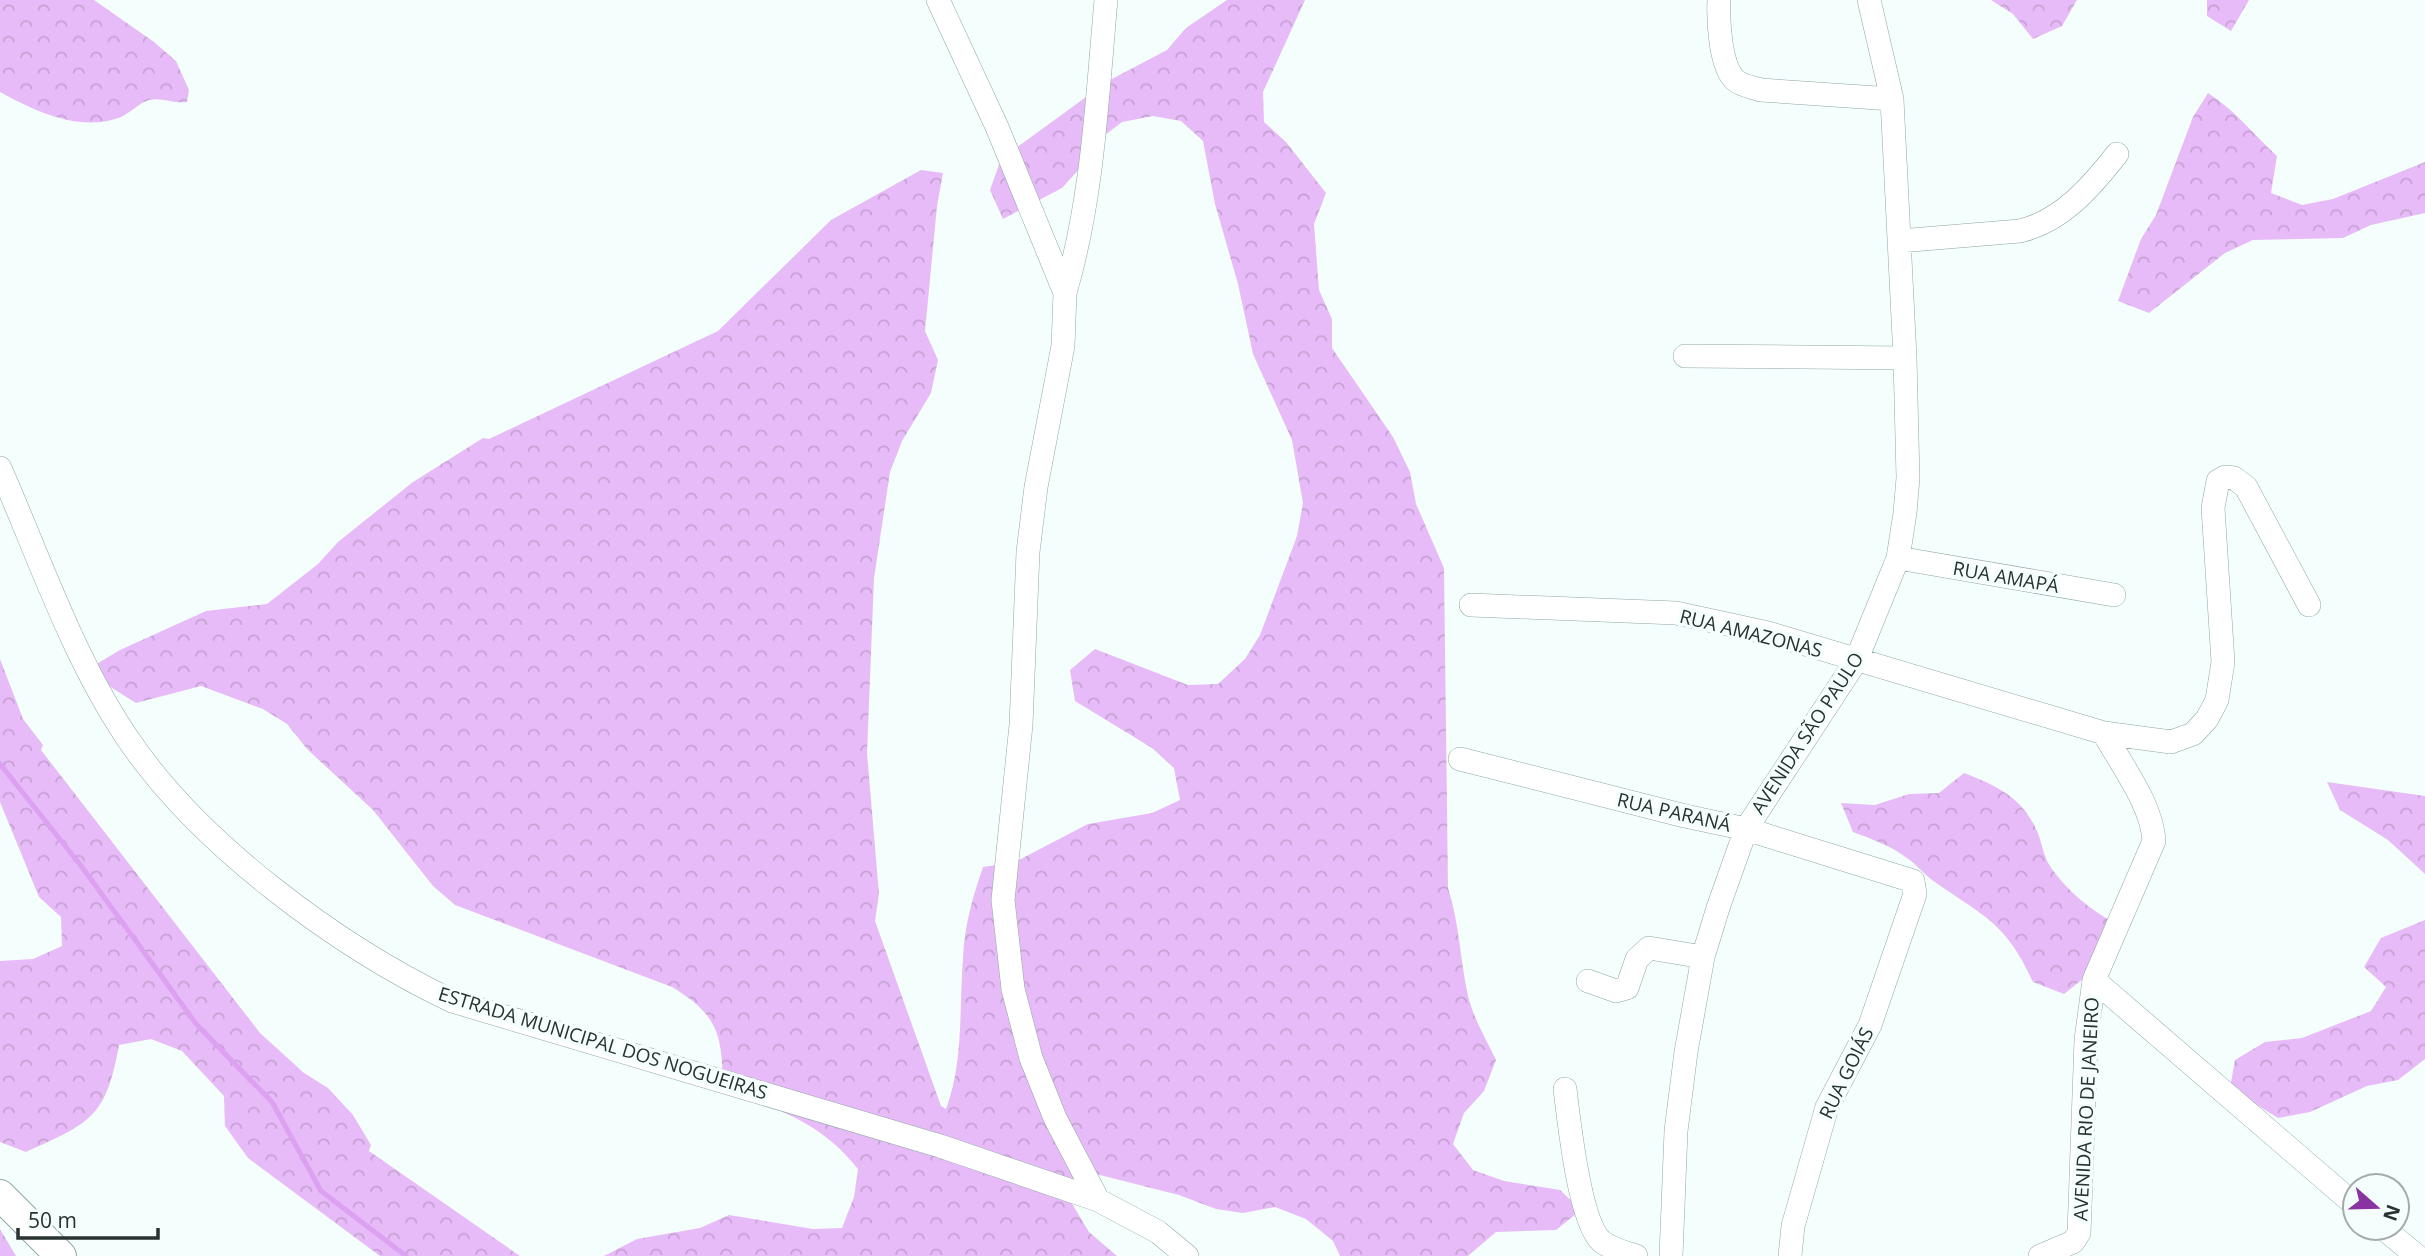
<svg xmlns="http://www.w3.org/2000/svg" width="2425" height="1256" font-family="'Open Sans',sans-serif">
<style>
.forest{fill:url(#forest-crowns)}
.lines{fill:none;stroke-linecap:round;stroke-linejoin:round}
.stream{stroke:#dda1f1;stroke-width:5}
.minor-casing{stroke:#8fa7a5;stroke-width:24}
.major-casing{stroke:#8fa7a5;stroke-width:32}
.minor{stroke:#fff;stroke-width:23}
.major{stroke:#fff;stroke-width:30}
.labels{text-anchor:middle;stroke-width:7;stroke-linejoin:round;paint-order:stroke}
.street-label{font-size:19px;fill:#283231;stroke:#f4fefd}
</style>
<defs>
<pattern id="forest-crowns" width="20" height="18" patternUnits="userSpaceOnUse" patternTransform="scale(1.75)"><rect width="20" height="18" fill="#e7bbf7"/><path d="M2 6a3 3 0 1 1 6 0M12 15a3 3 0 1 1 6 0" fill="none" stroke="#c6a1d4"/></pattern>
</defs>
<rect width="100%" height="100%" fill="#f4fefd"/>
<path class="forest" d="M0,0H94L154,42L176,61L189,90L187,102C175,104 160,97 149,100C139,103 130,113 121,117C80,133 35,111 0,92Z
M1227,0H1305L1263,92L1264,122L1286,142L1326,193L1314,224L1319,290L1332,319V348L1393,437L1410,472L1416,504L1444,568L1448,888C1460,925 1460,963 1469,1000C1475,1021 1487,1041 1496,1060L1484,1091L1464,1113L1453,1144L1473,1170L1504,1181L1560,1190L1581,1210L1556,1230L1496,1232L1468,1256H1340L1333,1241L1306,1219L1275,1207L1243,1213L1216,1209L1179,1195L1088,1172L1071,1202L1089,1232L1117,1256H604L637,1239L700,1228L729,1215L813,1229L842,1228L854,1197L858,1169C820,1121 779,1110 723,1089C722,1036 720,1016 672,987L455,905L433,886L373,810L307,749L287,724L263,709L201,686L136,703L112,688L90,668L120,650L206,611L267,604L318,564L338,542L413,482L483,438L489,439L718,331L831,220L921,170L943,173L937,206L925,331L938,360L931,393L902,441L890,472L874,578L867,753L879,894L875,921L941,1106L946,1109C964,1061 959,1008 963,958C964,927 973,896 983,867L1015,862L1088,824L1152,813L1180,800L1174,768L1152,748L1075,701L1070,670L1095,649L1188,685L1218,684L1245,659L1260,635L1297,536L1303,503L1292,440L1253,354L1238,284L1215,204L1203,141L1181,121L1153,116L1122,122L1096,142L1082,166L1062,188L1003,219L990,190L1001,159L1108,81L1167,50L1186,28Z
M1991,0H2077L2062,26L2033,39L2013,14Z
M2207,0H2249L2231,31L2207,16Z
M2208,93C2235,110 2253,134 2277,156L2271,193L2302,205L2333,199L2425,162V213L2371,225L2343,238L2253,240L2225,253L2149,313L2118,301L2141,239L2156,215L2193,117Z
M0,659L23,719L43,745L41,750L260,1033L304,1073L328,1088L353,1115L371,1145L369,1151L520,1256H380L248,1158L225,1126L224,1096L182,1051L151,1039L119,1045C106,1118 90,1123 26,1152L0,1142V961L33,959L62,946L61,917L39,897L0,802Z
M1964,773C1997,786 2022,797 2037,831C2042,842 2043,856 2050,866C2069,894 2094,912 2123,928L2089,974L2064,994L2033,982C2006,922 1983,916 1932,880C1923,873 1916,864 1907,858C1891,846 1872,839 1853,832L1841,803L1875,805L1909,794L1939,793Z
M2327,782L2425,796V874L2388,840L2340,810Z
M2425,920V1059L2398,1080L2367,1086L2310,1112L2278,1118L2230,1088L2235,1060L2265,1042L2302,1038L2371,1011L2386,987L2364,967L2381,938Z
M0,1229L16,1256H0Z"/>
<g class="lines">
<path class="stream" d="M0,764L82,867L197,1025L272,1102L321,1191L406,1256"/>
<defs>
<path id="minor" d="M938,0L997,127L1065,293L1063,346L1036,487L1028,552L1021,725L1003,900L1013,989L1031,1058L1055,1118L1098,1200
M1719,0C1718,20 1720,66 1735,80C1742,86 1752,87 1761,90L1892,99
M1899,241L2020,231C2062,221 2091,187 2117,154
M1065,293C1093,197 1097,99 1106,0
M1685,356L1905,358
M0,468C39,557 72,655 126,736C197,843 337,946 452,1001L940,1146L1098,1200L1158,1232L1187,1256
M1898,558L2114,595
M1471,605L1676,613L1768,633L2104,733L2171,742L2193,734L2207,719L2217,700L2223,662L2213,508L2218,481L2225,477L2234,478L2246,487L2309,605
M1460,759L1685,816L1746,829L1913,881L1915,894L1870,1025L1827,1107L1793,1226L1790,1256
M2094,980L2355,1205
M1588,981L1616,991L1627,988L1637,959L1649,948L1703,957
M1565,1089C1569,1121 1579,1220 1601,1241C1611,1249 1624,1252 1636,1256
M2383,1228L2417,1256
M1671,1256L1676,1131L1686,1052L1703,957L1718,908L1746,829L1856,661L1898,558L1905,513L1908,478L1905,358L1892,99L1869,0
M2040,1256L2073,1242L2079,1233L2086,1040L2094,980L2154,841C2152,804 2121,765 2104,733"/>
<path id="major" d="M0,1195L61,1256"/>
</defs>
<use href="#minor" class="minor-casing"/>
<use href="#major" class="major-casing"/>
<use href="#minor" class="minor"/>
<use href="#major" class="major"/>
</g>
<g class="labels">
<g class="street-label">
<text transform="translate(2006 577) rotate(10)" y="7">RUA AMAPÁ</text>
<text transform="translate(1751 633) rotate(14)" y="7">RUA AMAZONAS</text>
<text transform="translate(1807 733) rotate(-57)" y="7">AVENIDA SÃO PAULO</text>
<text transform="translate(1674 812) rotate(13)" y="7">RUA PARANÁ</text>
<text transform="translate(603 1043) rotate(17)" y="7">ESTRADA MUNICIPAL DOS NOGUEIRAS</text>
<text transform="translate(1846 1073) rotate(-64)" y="7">RUA GOIÁS</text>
<text transform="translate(2086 1109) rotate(-87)" y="7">AVENIDA RIO DE JANEIRO</text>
</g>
</g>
<g transform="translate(2376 1207) rotate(110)"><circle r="33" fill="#f4fefd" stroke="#a2acab" stroke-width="2"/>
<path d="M0-5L12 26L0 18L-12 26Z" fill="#8833a1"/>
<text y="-10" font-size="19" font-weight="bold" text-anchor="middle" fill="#283231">N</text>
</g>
<path d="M18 1228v10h140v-10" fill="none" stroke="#283231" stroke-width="3.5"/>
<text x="28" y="1228" font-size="21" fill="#283231" stroke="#f4fefd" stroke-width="5" paint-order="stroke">50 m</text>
</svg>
